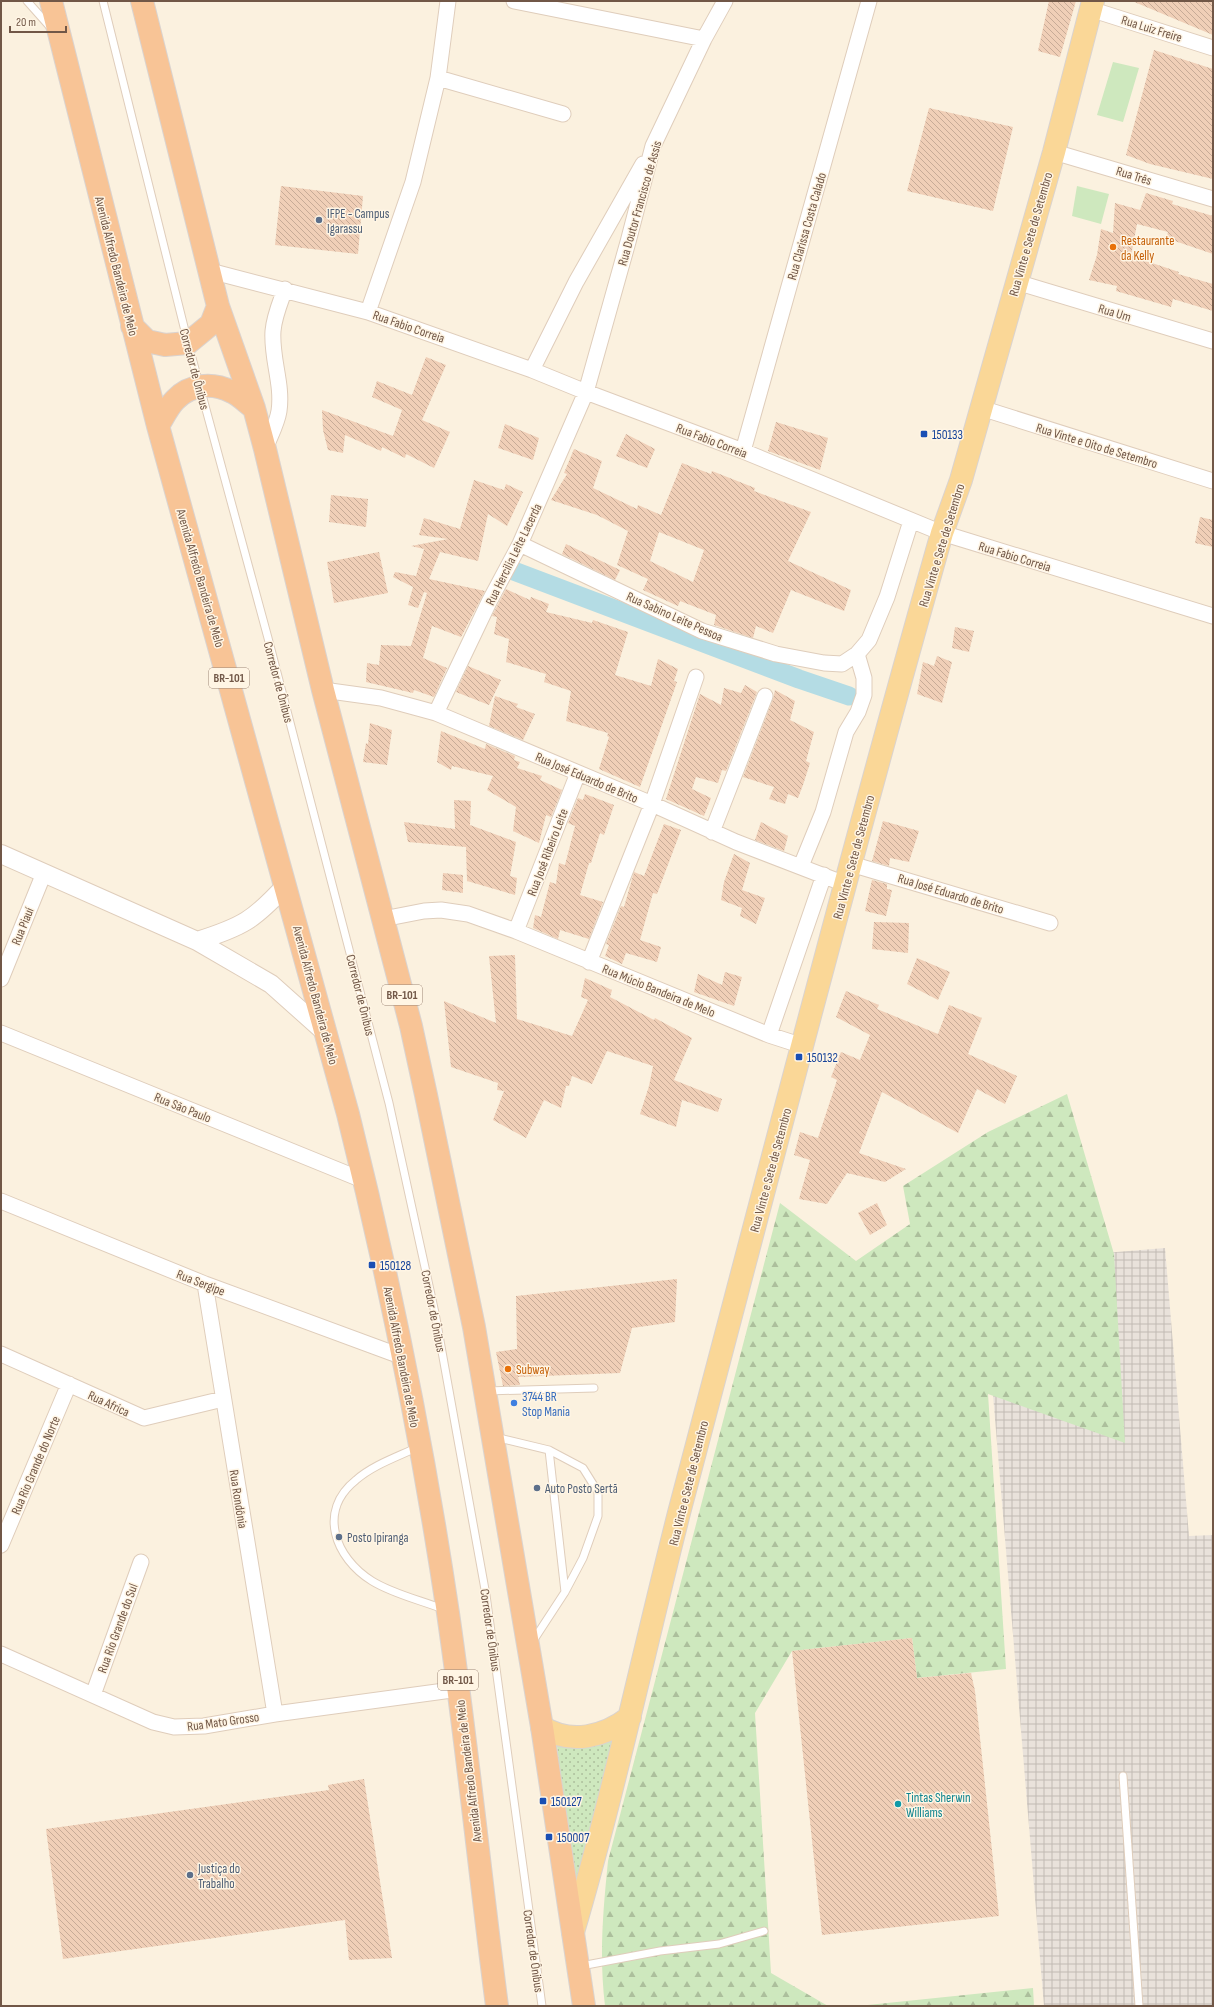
<svg xmlns="http://www.w3.org/2000/svg" width="1214" height="2007" font-family="'Sofia Sans Condensed',sans-serif">
<style>
.industrial{fill:url(#industrial-grid)}
.grass{fill:url(#grass-dots)}
.forest{fill:url(#forest-firs)}
.pitch{fill:#cee8be}
.lines{fill:none;stroke-linecap:round;stroke-linejoin:round}
.canal{stroke:#b4dce4;stroke-width:19}
.building{fill:url(#building-back-hatch);fill-rule:evenodd}
.service-casing{stroke:#dfcdbb;stroke-width:9}
.minor-casing{stroke:#dfcdbb;stroke-width:17}
.tertiary-casing{stroke:#dfcdbb;stroke-width:20}
.primary-casing{stroke:#dad3cf;stroke-width:24}
.trunk-casing{stroke:#dad3cf;stroke-width:24}
.service{stroke:#fff;stroke-width:7}
.minor{stroke:#fff;stroke-width:15}
.tertiary{stroke:#fff;stroke-width:18}
.primary{stroke:#fad797;stroke-width:22}
.trunk{stroke:#f8c496;stroke-width:22}
.service-dot{fill:#5c6f8a;stroke:#fff5e4;stroke-width:1.5}
.food-dot{fill:#e8710a;stroke:#fff5e4;stroke-width:1.5}
.transit-dot{fill:#1a4fb4;stroke:#fff5e4;stroke-width:1.5}
.shop-dot{fill:#3f7fe0;stroke:#fff5e4;stroke-width:1.5}
.culture-dot{fill:#0f9aa8;stroke:#fff5e4;stroke-width:1.5}
.labels{text-anchor:middle;stroke-width:3;stroke-linejoin:round;paint-order:stroke}
.shield{fill:#fff5e4;stroke:#9c8676;stroke-width:1}
.shield-label{font-size:12px;font-weight:bold;fill:#715747}
.street-label{font-size:13px;fill:#715747;stroke:#fff5e4}
.service-label{font-size:13px;fill:#4e5e75;stroke:#fff5e4;text-anchor:start}
.food-label{font-size:13px;fill:#c56008;stroke:#fff5e4;text-anchor:start}
.transit-label{font-size:13px;fill:#164399;stroke:#fff5e4;text-anchor:start}
.shop-label{font-size:13px;fill:#366cbe;stroke:#fff5e4;text-anchor:start}
.culture-label{font-size:13px;fill:#0d838f;stroke:#fff5e4;text-anchor:start}
</style>
<defs>
<pattern id="industrial-grid" width="8" height="8" patternUnits="userSpaceOnUse"><rect width="8" height="8" fill="#e9e2db"/><path d="M0 4h8M4 0v8" fill="none" stroke="#c1bab3"/></pattern>
<pattern id="grass-dots" width="8" height="8" patternUnits="userSpaceOnUse"><rect width="8" height="8" fill="#cee8be"/><path d="M2 2h.1M6 6h.1" fill="none" stroke="#acbf9c" stroke-width="1.8" stroke-linecap="round"/></pattern>
<pattern id="forest-firs" width="22" height="20" patternUnits="userSpaceOnUse"><rect width="22" height="20" fill="#cee8be"/><path d="M5 1l3.5 6h-7zM16 11l3.5 6h-7z" fill="#acbf9c"/></pattern>
<pattern id="building-back-hatch" width="6" height="6" patternUnits="userSpaceOnUse"><rect width="6" height="6" fill="#f0cfb7"/><path d="M-1 5l2 2M0 0l6 6M5-1l2 2" fill="none" stroke="#c7ab97"/></pattern>
</defs>
<rect width="100%" height="100%" fill="#fbf1df"/>
<path class="industrial" d="M1165,1248L1189,1536L1213,1535V2006H1044L982,1263Z"/>
<path class="grass" d="M615,1733L576,1909L557,1746L580,1747Z"/>
<path class="forest" d="M1067,1094L1114,1254L1125,1443L988,1394L1006,1669L917,1678L912,1638L792,1651L755,1713L771,1973L828,2006H605C599,1956 603,1911 608,1861L780,1203L856,1261L910,1224L903,1186L988,1132Z
M1033,1988L1034,2006H858Z"/>
<path class="pitch" d="M1113,62L1139,68L1123,122L1097,115Z
M1077,186L1109,194L1101,224L1072,216Z"/>
<g class="lines">
<path class="canal" d="M511,570L799,679L849,696"/>
</g>
<path class="building" d="M1049,1H1076L1060,57L1038,51Z
M1132,1H1213V35Z
M1154,50L1213,69V179L1150,164L1126,155Z
M929,108L1013,127L993,211L907,191Z
M281,186L363,196L358,254L275,245Z
M1146,193L1173,201L1172,204L1213,216V254L1166,238L1168,232L1137,224L1131,256L1179,272L1178,274L1213,284V311L1173,299L1171,307L1116,291L1117,286L1089,280L1097,255L1101,229L1113,233L1115,203L1140,210Z
M426,357L446,365L422,420L450,432L434,468L406,454L405,458L382,447L381,451L345,435L343,453L328,450L323,430L322,410L393,436L402,410L372,397L377,381L412,395Z
M776,422L828,438L820,470L768,451Z
M505,424L539,438L533,460L498,448Z
M626,434L655,449L647,468L616,456Z
M574,449L602,461L593,488L637,509L638,505L661,515L682,463L711,474L712,471L755,488L754,491L811,512L788,561L851,590L844,611L791,590L773,633L756,626L753,638L714,625L716,615L680,601L678,606L643,590L648,579L617,565L628,531L597,515L551,500L567,474L564,473ZM659,532L704,550L693,582L650,561Z
M474,480L504,490L506,484L523,492L507,526L488,514L478,561L440,552L429,579L485,591L461,637L432,626L423,658L447,668L434,697L414,690L413,693L366,682L367,663L379,665L381,645L411,646L427,593L424,592L418,608L408,605L413,587L393,577L395,572L416,576L424,549L411,546L448,539L419,535L424,518L460,529Z
M331,495L368,499L366,527L329,522Z
M1200,517L1213,520V547L1195,543Z
M566,544L620,570L615,580L562,554Z
M379,552L388,593L334,603L327,562Z
M506,589L530,600L531,597L549,604L546,612L592,623L593,620L628,632L615,675L651,686L658,659L678,669L674,681L677,682L640,787L599,769L609,737L607,736L608,733L566,721L571,691L544,682L546,674L506,662L509,639L494,634L497,617L492,616Z
M955,627L974,631L969,652L952,648Z
M937,656L952,662L942,703L917,694L923,662L934,666Z
M468,666L501,680L489,705L456,692Z
M745,685L757,692L726,771L722,770L718,783L696,777L692,789L711,798L704,816L666,799L700,694L721,705L724,688L741,693Z
M775,690L795,701L790,720L814,732L806,761L810,763L803,785L798,798L788,794L785,804L769,799L774,787L743,777L773,699Z
M495,696L518,704L516,707L535,714L523,740L489,726Z
M370,723L392,730L387,765L363,762L366,743L368,744Z
M441,731L485,749L486,744L515,756L514,760L520,762L517,768L542,776L540,780L562,790L551,817L546,815L539,843L513,831L516,807L487,790L493,776L452,766L451,770L437,762Z
M585,794L614,805L604,835L600,833L591,863H589L580,895L603,902L589,939L560,930L558,939L533,928L535,915L541,917L550,882L556,884L559,863L565,865L575,826L568,823L578,798L583,800Z
M454,800L471,801L470,825L516,842L510,876L517,878L515,895L467,881L466,847L408,842L404,822L455,829Z
M883,821L919,831L909,862L890,858L889,866L872,861Z
M761,822L788,836L784,851L755,840Z
M664,824L681,830L657,894L653,893L640,940L661,947L657,962L626,953L622,964L605,956L609,945L606,944L621,906L624,907L634,872L644,876Z
M734,854L750,863L742,890L765,898L756,924L740,916L742,908L721,900L724,882Z
M443,873L463,875V893L442,890Z
M872,880L887,884V889L892,890L886,916L865,911Z
M874,922L909,923L908,953L872,949Z
M515,955L517,1019L572,1036L588,1000L581,997L585,978L612,990L610,997L654,1020L655,1018L692,1038L674,1080L722,1099L718,1112L682,1100L676,1127L640,1114L649,1086L653,1066L607,1051L592,1084L572,1076L569,1086H566L561,1108L544,1100L526,1138L493,1120L504,1091L497,1090L498,1083L451,1067L444,1001L496,1023L489,956Z
M917,958L950,972L938,1000L907,984Z
M725,972L742,977L734,1006L694,992L698,974L722,985Z
M846,991L879,1005L877,1009L938,1034L949,1005L982,1018L968,1054L1017,1076L1005,1104L977,1089L958,1133L882,1092L859,1153L906,1169L885,1182L847,1173L827,1204L799,1199L810,1160L794,1155L800,1132L818,1138L837,1080L831,1077L841,1052L860,1060L870,1035L836,1017Z
M877,1203L887,1225L870,1235L858,1213Z
M677,1279L675,1322L632,1328L620,1373L518,1377L520,1385L503,1386L496,1352L517,1349L516,1296Z
M912,1638L917,1678L971,1673L975,1691L999,1916L822,1935L792,1651Z
M364,1779L392,1958L349,1960L345,1920L63,1959L46,1829L329,1790L328,1785Z"/>
<g class="lines">
<defs>
<path id="service" d="M27,1L51,28
M103,1L188,343L268,638L389,1103L435,1313L486,1595L542,2006
M487,1391L594,1388
M495,1437L549,1450L583,1468L598,1492V1516L583,1558L565,1592L533,1641
M418,1447C397,1457 373,1465 356,1480C317,1511 335,1558 372,1581C393,1594 420,1600 443,1609
M549,1450L565,1592
M1123,1776L1139,2006
M581,1966L660,1951L719,1944L764,1931"/>
<path id="minor" d="M514,1L704,39
M1090,9L1213,48
M438,78L563,114
M1054,152L1213,199
M210,271L368,312L532,370L586,392L743,451L942,533L1213,616
M1016,282L1213,341
M368,312L413,182L438,78L448,1
M532,370L576,282L643,164
M981,408L1213,481
M265,449C270,436 277,424 279,411C283,384 271,358 273,331C274,317 280,303 285,289
M743,451L869,1
M520,544L702,631L776,654L824,663L842,664L857,654L869,640L887,597L911,521
M323,690L381,698L436,713L652,804L736,842L845,884
M436,713L489,602L520,544L586,392L628,242L653,146L704,39L725,1
M712,832L765,696
M851,864L1050,923
M801,866L823,812L846,732L858,712L864,695V678L857,654
M383,919L424,911L441,910L468,914L516,931L769,1035L803,1046
M516,931L578,773
M589,962L652,804L696,677
M1,979L44,873
M1,1033L365,1181
M769,1035L824,875
M1,1201L205,1284L403,1357
M205,1284L275,1714
M1,1354L144,1418L223,1399
M1,1545L69,1384
M1,1654L153,1722L174,1727L204,1726L275,1714L459,1689
M93,1695L141,1562"/>
<path id="tertiary" d="M1,854L197,941L271,984L327,1034
M197,941C242,927 254,920 286,885"/>
<path id="primary" d="M542,1727C571,1745 604,1737 630,1717
M573,1932C614,1793 644,1650 680,1509C766,1184 850,857 942,533L961,480L1054,152L1093,1"/>
<path id="trunk" d="M51,1L158,426L348,1114C389,1278 423,1445 448,1613C467,1744 480,1875 497,2006
M142,1L218,306L254,408L265,449L323,690L411,1026L426,1095L474,1327L542,1727L584,2006
M132,326L147,341L165,345L188,343L211,324L218,306
M158,426C163,418 168,407 175,400C190,384 212,382 232,392C239,395 247,403 254,408"/>
</defs>
<use href="#service" class="service-casing"/>
<use href="#minor" class="minor-casing"/>
<use href="#tertiary" class="tertiary-casing"/>
<use href="#primary" class="primary-casing"/>
<use href="#trunk" class="trunk-casing"/>
<use href="#service" class="service"/>
<use href="#minor" class="minor"/>
<use href="#tertiary" class="tertiary"/>
<use href="#primary" class="primary"/>
<use href="#trunk" class="trunk"/>
</g>
<g class="service-dot">
<circle cx="319" cy="220" r="4"/>
<circle cx="537" cy="1488" r="4"/>
<circle cx="339" cy="1537" r="4"/>
<circle cx="190" cy="1875" r="4"/>
</g>
<g class="food-dot">
<circle cx="1113" cy="247" r="4"/>
<circle cx="508" cy="1369" r="4"/>
</g>
<g class="transit-dot">
<rect x="920" y="430" width="8" height="8" rx="2"/>
<rect x="795" y="1053" width="8" height="8" rx="2"/>
<rect x="368" y="1261" width="8" height="8" rx="2"/>
<rect x="539" y="1797" width="8" height="8" rx="2"/>
<rect x="545" y="1833" width="8" height="8" rx="2"/>
</g>
<circle class="shop-dot" cx="514" cy="1403" r="4"/>
<circle class="culture-dot" cx="898" cy="1804" r="4"/>
<g class="labels">
<g class="shield">
<rect x="209" y="668" width="40" height="20" rx="3"/>
<rect x="382" y="985" width="40" height="20" rx="3"/>
<rect x="438" y="1670" width="40" height="20" rx="3"/>
</g>
<g class="shield-label">
<text x="229" y="682">BR-101</text>
<text x="402" y="999">BR-101</text>
<text x="458" y="1684">BR-101</text>
</g>
<g class="street-label">
<text transform="translate(1152 28) rotate(17)" y="5">Rua Luiz Freire</text>
<text transform="translate(1134 175) rotate(17)" y="5">Rua Três</text>
<text transform="translate(639 203) rotate(-74)" y="5">Rua Doutor Francisco de Assis</text>
<text transform="translate(806 226) rotate(-74)" y="5">Rua Clarissa Costa Calado</text>
<text transform="translate(1030 234) rotate(-74)" y="5">Rua Vinte e Sete de Setembro</text>
<text transform="translate(117 266) rotate(76)" y="5">Avenida Alfredo Bandeira de Melo</text>
<text transform="translate(1115 312) rotate(17)" y="5">Rua Um</text>
<text transform="translate(409 326) rotate(19)" y="5">Rua Fabio Correia</text>
<text transform="translate(195 369) rotate(75)" y="5">Corredor de Ônibus</text>
<text transform="translate(712 440) rotate(21)" y="5">Rua Fabio Correia</text>
<text transform="translate(1097 445) rotate(17)" y="5">Rua Vinte e Oito de Setembro</text>
<text transform="translate(941 545) rotate(-73)" y="5">Rua Vinte e Sete de Setembro</text>
<text transform="translate(513 554) rotate(-64)" y="5">Rua Hercilia Leite Lacerda</text>
<text transform="translate(1015 556) rotate(17)" y="5">Rua Fabio Correia</text>
<text transform="translate(201 578) rotate(74)" y="5">Avenida Alfredo Bandeira de Melo</text>
<text transform="translate(675 616) rotate(24)" y="5">Rua Sabino Leite Pessoa</text>
<text transform="translate(279 682) rotate(75)" y="5">Corredor de Ônibus</text>
<text transform="translate(587 777) rotate(23)" y="5">Rua José Eduardo de Brito</text>
<text transform="translate(547 852) rotate(-69)" y="5">Rua José Ribeiro Leite</text>
<text transform="translate(853 857) rotate(-75)" y="5">Rua Vinte e Sete de Setembro</text>
<text transform="translate(951 893) rotate(17)" y="5">Rua José Eduardo de Brito</text>
<text transform="translate(22 926) rotate(-68)" y="5">Rua Piauí</text>
<text transform="translate(659 990) rotate(22)" y="5">Rua Múcio Bandeira de Melo</text>
<text transform="translate(316 995) rotate(75)" y="5">Avenida Alfredo Bandeira de Melo</text>
<text transform="translate(361 995) rotate(76)" y="5">Corredor de Ônibus</text>
<text transform="translate(183 1107) rotate(22)" y="5">Rua São Paulo</text>
<text transform="translate(770 1170) rotate(-75)" y="5">Rua Vinte e Sete de Setembro</text>
<text transform="translate(201 1282) rotate(21)" y="5">Rua Sergipe</text>
<text transform="translate(434 1311) rotate(79)" y="5">Corredor de Ônibus</text>
<text transform="translate(402 1357) rotate(79)" y="5">Avenida Alfredo Bandeira de Melo</text>
<text transform="translate(109 1403) rotate(25)" y="5">Rua Africa</text>
<text transform="translate(35 1465) rotate(-67)" y="5">Rua Rio Grande do Norte</text>
<text transform="translate(688 1483) rotate(-76)" y="5">Rua Vinte e Sete de Setembro</text>
<text transform="translate(239 1499) rotate(81)" y="5">Rua Rondônia</text>
<text transform="translate(117 1628) rotate(-70)" y="5">Rua Rio Grande do Sul</text>
<text transform="translate(491 1630) rotate(82)" y="5">Corredor de Ônibus</text>
<text transform="translate(223 1721) rotate(-8)" y="5">Rua Mato Grosso</text>
<text transform="translate(468 1771) rotate(-97)" y="5">Avenida Alfredo Bandeira de Melo</text>
<text transform="translate(534 1951) rotate(82)" y="5">Corredor de Ônibus</text>
</g>
<g class="service-label">
<text x="327" y="218">IFPE - Campus<tspan x="327" dy="15">Igarassu</tspan></text>
<text x="545" y="1493">Auto Posto Sertã</text>
<text x="347" y="1542">Posto Ipiranga</text>
<text x="198" y="1873">Justiça do<tspan x="198" dy="15">Trabalho</tspan></text>
</g>
<g class="food-label">
<text x="1121" y="245">Restaurante<tspan x="1121" dy="15">da Kelly</tspan></text>
<text x="516" y="1374">Subway</text>
</g>
<g class="transit-label">
<text x="932" y="439">150133</text>
<text x="807" y="1062">150132</text>
<text x="380" y="1270">150128</text>
<text x="551" y="1806">150127</text>
<text x="557" y="1842">150007</text>
</g>
<g class="shop-label">
<text x="522" y="1401">3744 BR<tspan x="522" dy="15">Stop Mania</tspan></text>
</g>
<g class="culture-label">
<text x="906" y="1802">Tintas Sherwin<tspan x="906" dy="15">Williams</tspan></text>
</g>
</g>
<rect width="1214" height="2007" fill="none" stroke="#715747" stroke-width="4"/>
<path d="M10 26v6h56v-6" fill="none" stroke="#715747" stroke-width="2"/>
<text x="16" y="26" font-size="12" fill="#715747" stroke="#fff5e4" stroke-width="3" paint-order="stroke">20 m</text>
</svg>
